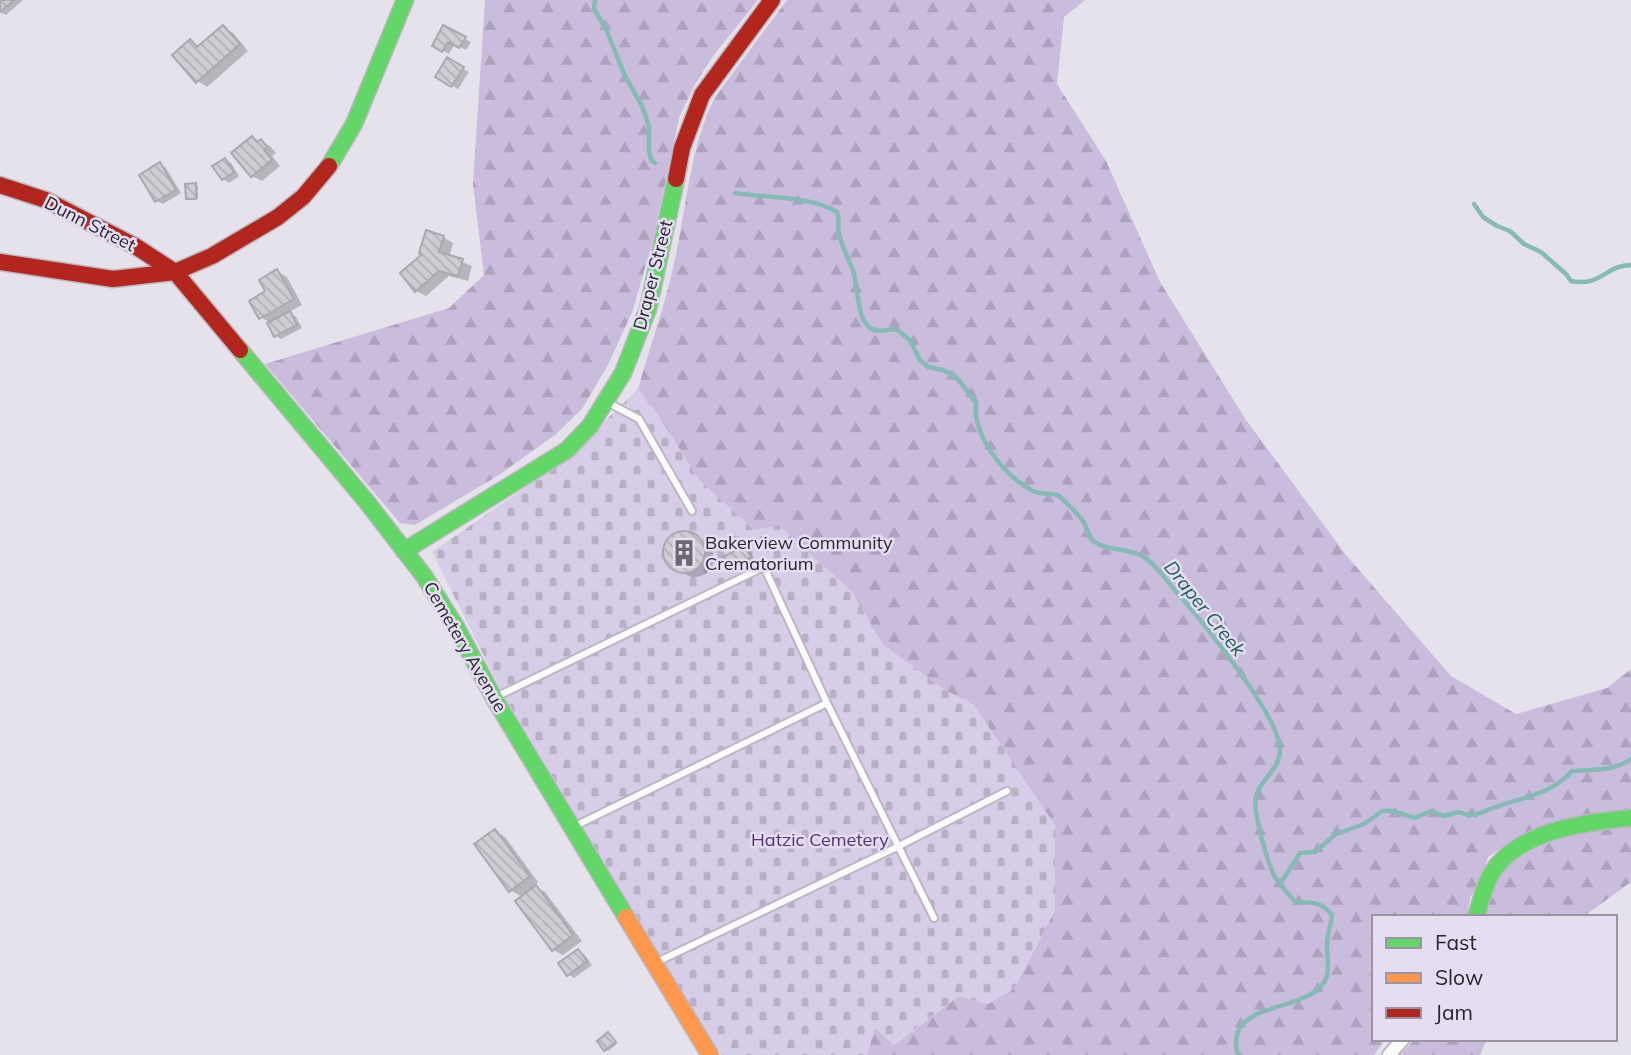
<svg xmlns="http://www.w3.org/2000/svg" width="1631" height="1055" font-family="Mulish,sans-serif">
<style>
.forest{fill:url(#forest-firs)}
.cemetery{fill:url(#cemetery-stones)}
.shadow{fill:#0003}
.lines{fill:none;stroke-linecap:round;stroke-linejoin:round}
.stream{stroke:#85bbb5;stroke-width:4.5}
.building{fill:url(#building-back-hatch);stroke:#aba8b0;stroke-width:2}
.lane-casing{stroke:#bbb7bf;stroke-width:10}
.street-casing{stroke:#bbb7bf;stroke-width:16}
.fast-casing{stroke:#bbb7bf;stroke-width:19}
.slow-casing{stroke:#bbb7bf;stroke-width:19}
.jam-casing{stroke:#bbb7bf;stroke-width:19}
.lane{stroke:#fbfbfc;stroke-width:6}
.street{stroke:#fbfbfc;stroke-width:12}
.fast{stroke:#63d668;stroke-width:16}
.slow{stroke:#ff974d;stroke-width:16}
.jam{stroke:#b3261e;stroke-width:16}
.labels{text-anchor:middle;stroke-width:5;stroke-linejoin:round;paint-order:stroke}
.street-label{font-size:18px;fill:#29262e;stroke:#e5ddf1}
.poi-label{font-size:18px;fill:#29262e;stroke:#e5ddf1;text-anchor:start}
.park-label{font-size:18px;fill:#513273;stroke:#e5ddf1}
.water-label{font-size:19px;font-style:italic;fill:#1f6057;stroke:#e5ddf1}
</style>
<defs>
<pattern id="forest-firs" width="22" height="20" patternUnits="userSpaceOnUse" patternTransform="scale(1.75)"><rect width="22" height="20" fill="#c9bcdd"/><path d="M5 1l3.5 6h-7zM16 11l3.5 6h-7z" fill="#ada1be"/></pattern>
<pattern id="cemetery-stones" width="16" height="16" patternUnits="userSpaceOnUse" patternTransform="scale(1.75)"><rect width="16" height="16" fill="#d8cde8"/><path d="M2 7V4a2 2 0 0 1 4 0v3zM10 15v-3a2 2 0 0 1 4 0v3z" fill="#b9b0c7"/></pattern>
<pattern id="building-back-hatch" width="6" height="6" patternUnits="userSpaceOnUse" patternTransform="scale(1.75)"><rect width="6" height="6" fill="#cfccd4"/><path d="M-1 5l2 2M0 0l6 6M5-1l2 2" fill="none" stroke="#b2afb6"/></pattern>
</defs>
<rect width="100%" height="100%" fill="#e6e2ec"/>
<path class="forest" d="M485,0H758L713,56L695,84L679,118L653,240L633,310L609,363L582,409L555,435L499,475L415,525L400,523L265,364L449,308L484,275L473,184Z
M787,0H1085L1064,17L1057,84L1106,161L1160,282L1246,420L1346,555L1451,676L1516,714L1607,688L1631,669V810L1533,832L1505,846L1488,857L1480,884L1470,897L1467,917H1374V1039H1386L1374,1055H867L875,1027L894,1045L959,996L988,1004L1014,989L1055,910L974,705L945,690L883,645L856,599L754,530L699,480L659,417L638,389C650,346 666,303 675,259C687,205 690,147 715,97Z
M1609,827H1631V882L1583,917H1483C1488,903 1493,882 1503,871C1530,844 1573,834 1609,827Z
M1415,1039H1487L1480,1055H1400Z"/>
<path class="cemetery" d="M638,389L659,417L699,480L754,530L779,525L853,593L883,645L945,690L974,705L1055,825V910L1014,989L988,1004L959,996L893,1045L875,1027L867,1055H722L714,1045L503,694L432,552L565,460Z"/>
<path class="shadow" d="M0,0H23L6,15L0,12Z
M223,27L233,33L248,51L207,87L198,81L190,41L201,47Z
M444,27L471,42L466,50L455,44L449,54L434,45Z
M448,60L469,72L458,89L437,77Z
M253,138L270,146L276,153L272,156L280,166L262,181L252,176Z
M225,160L231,163L239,176L229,183L223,179Z
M160,165L166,168L181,193L163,204L157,201Z
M195,185L198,186V199H190L188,198Z
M443,237L453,243L449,257L472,266L468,281L449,276L426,296L416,291L402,273Z
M277,271L287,277L302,305L289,312L296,317L302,328L281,339L275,335L271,323L260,317Z
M682,533H688L698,539L709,546L713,551V564L706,574L693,578L670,566L667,561L665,549L671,538Z
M744,548L750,551L755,561L737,571L731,568Z
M495,831L505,837L538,882L534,886L545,892L582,941L563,955L553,950L522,897L510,890Z
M578,951L584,954L592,965L574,978L568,974Z
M611,1036L617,1044L608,1051L606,1049Z"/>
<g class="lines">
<path class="stream" d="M595,0L594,9L606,29L625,76L642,106L649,126V150L651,160L655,163
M735,193C766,198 812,196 837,212C840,220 837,226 839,233C842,249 850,260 854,274C859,290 856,315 869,327C876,333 887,330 896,329L910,340L920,360L928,367L943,370L956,377L976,402C972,435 1004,476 1033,491C1040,495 1052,492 1059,496C1064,500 1082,518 1084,523C1089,532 1088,539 1098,544C1112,551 1131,548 1144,557C1155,564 1165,578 1173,588C1198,616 1280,716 1280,750C1280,770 1261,778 1256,796C1252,809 1268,865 1275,877C1280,886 1289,894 1295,902C1311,902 1322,902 1332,915C1331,924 1328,933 1327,942C1326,952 1330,966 1327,976C1314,1016 1221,997 1238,1055
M1474,204L1483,217L1497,226L1510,231L1524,244L1541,252L1566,274L1571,281C1601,287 1606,265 1631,265
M1280,884L1300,853L1315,852L1336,834L1364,824L1382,811H1392L1415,818L1431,811L1444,816L1459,812C1473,819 1483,811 1496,807C1524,797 1552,794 1572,771C1592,769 1613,772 1631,759"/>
</g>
<path class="building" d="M0,0H14L0,12Z
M223,25L240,44L196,83L172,55L190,39L197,47Z
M443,25L466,37L459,48L448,42L442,52L432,46Z
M447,57L464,67L451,87L435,77Z
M252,136L257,142L261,139L267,147L264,150L272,160L251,177L231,153Z
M225,158L234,172L222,180L212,166Z
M160,162L176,190L155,202L139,175Z
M196,183V199H186L185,184Z
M426,230L444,236L439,252L463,259L458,276L439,271L415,292L400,273L421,255L419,253Z
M277,269L294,299L259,319L249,301L265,291L259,280Z
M290,311L297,325L274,337L267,323Z
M663 552a21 21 0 1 1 42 0a21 21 0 1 1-42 0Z
M744,546L751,557L729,569L723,557Z
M495,829L530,876L509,892L474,844Z
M536,885L573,935L552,951L515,901Z
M578,949L587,961L567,976L558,963Z
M608,1032L616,1042L604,1051L597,1041Z"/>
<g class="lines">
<defs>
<path id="lane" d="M607,402L639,419L692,511
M496,697L764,567L827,703L573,827
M827,703L934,918
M657,962L899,846L1007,791"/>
<path id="street" d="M1389,1055L1403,1039"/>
<path id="fast" d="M329,166L354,124L405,0
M240,350L366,501L424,576L456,627L494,698L626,917
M404,551L567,450L590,426L623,373L648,309L676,179
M1476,917C1481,902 1484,884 1493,871C1521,830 1586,822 1631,818"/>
<path id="slow" d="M626,917L710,1055"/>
<path id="jam" d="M676,179L682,148L702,95L772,0
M0,185L46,200L135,246L175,272L240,350
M0,262L113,279L175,272L212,256L278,217L303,197L329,166"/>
</defs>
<use href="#lane" class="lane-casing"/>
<use href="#street" class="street-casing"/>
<use href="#fast" class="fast-casing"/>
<use href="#slow" class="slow-casing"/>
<use href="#jam" class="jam-casing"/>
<use href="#lane" class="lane"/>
<use href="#street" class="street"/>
<use href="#fast" class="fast"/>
<use href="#slow" class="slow"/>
<use href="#jam" class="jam"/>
</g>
<defs>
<symbol id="building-bare" viewBox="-9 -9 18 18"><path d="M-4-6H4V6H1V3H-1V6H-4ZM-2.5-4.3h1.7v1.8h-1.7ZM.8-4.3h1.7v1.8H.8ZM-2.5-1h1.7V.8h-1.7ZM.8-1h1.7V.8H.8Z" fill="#6b6870" stroke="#e5ddf1" stroke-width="2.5" paint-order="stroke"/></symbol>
</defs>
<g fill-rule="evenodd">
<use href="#building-bare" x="665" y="534" width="38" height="38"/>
</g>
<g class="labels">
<g class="street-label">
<text transform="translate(90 224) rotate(27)" y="6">Dunn Street</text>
<text transform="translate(653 275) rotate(-76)" y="6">Draper Street</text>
<text transform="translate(465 647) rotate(60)" y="6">Cemetery Avenue</text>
</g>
<g class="poi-label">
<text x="705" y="549">Bakerview Community<tspan x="705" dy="21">Crematorium</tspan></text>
</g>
<g class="park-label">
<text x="820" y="846">Hatzic Cemetery</text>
</g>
<g class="water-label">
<text transform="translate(1205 608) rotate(51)" y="7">Draper Creek</text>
</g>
</g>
<rect x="1372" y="915" width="245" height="126" fill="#e5ddf1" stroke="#9a94a3" stroke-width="2"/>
<rect x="1386" y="938" width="35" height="10" fill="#63d668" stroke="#9a94a3" stroke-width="2"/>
<text x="1435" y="950" font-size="21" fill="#29262e">Fast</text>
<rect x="1386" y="973" width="35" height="10" fill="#ff974d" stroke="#9a94a3" stroke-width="2"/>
<text x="1435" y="985" font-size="21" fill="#29262e">Slow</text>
<rect x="1386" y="1008" width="35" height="10" fill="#b3261e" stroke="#9a94a3" stroke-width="2"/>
<text x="1435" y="1020" font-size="21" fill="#29262e">Jam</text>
</svg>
